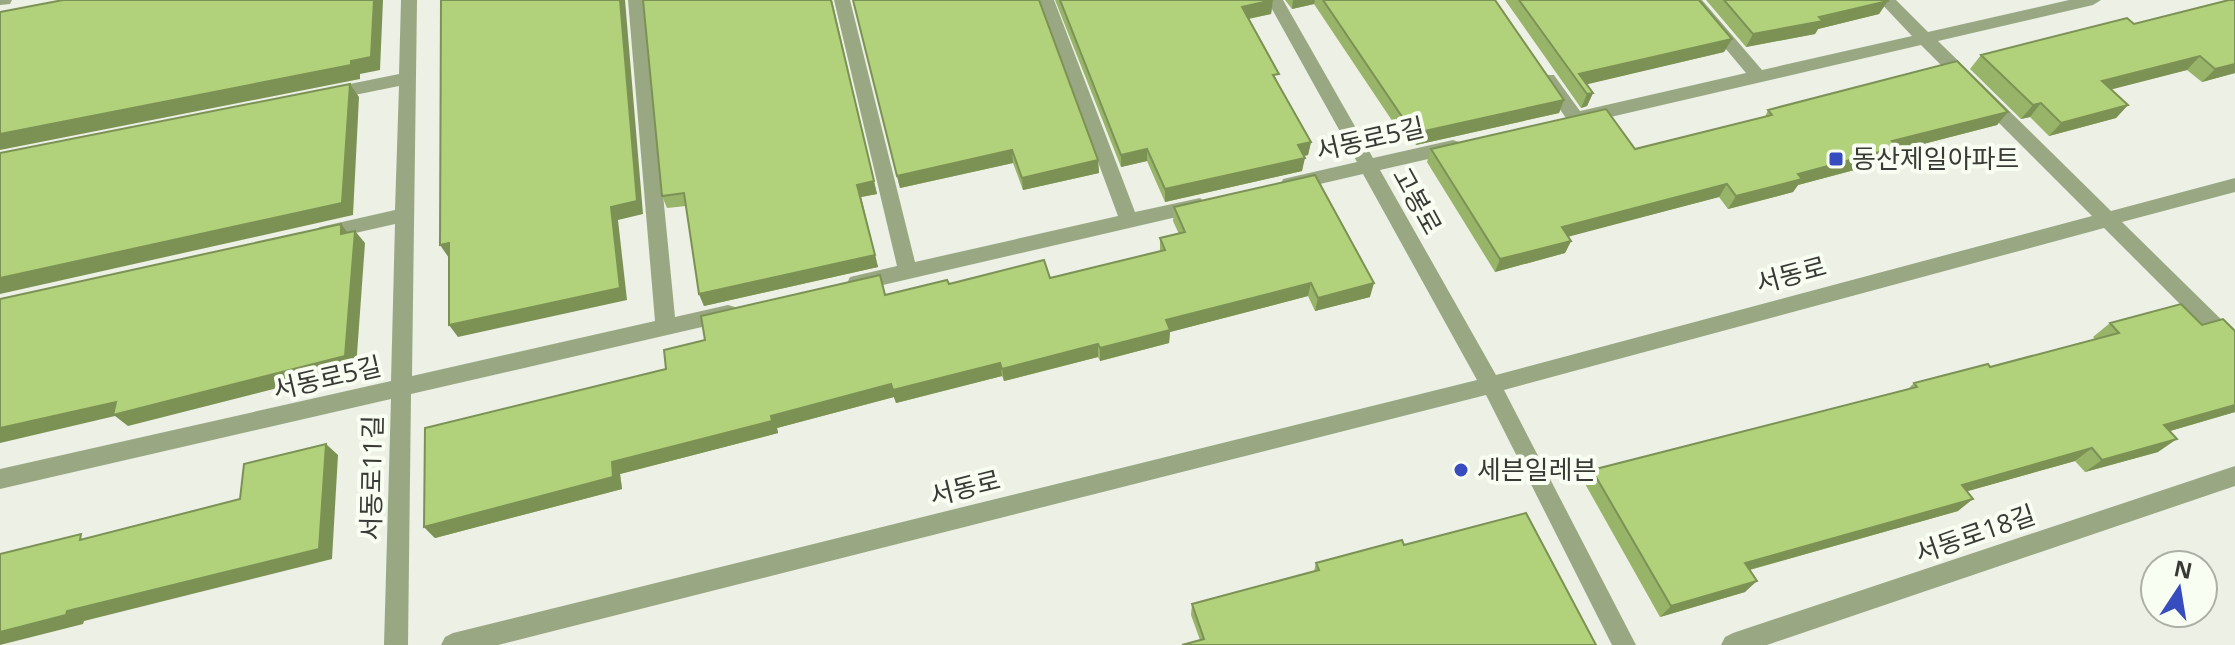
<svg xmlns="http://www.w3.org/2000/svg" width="2235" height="645" font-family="'Open Sans','Noto Sans KR',sans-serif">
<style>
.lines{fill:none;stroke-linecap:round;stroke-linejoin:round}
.minor{fill:#99a883;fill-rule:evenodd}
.wall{fill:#98b469}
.shaded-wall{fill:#7c9255}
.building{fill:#b1d17a;stroke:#7c9255;stroke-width:2}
.poi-dot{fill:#374cbf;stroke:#f9fef2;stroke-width:3}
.labels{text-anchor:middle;stroke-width:8;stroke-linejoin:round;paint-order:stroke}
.street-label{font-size:26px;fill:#393a36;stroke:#f9fef2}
.poi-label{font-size:26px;fill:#393a36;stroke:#f9fef2;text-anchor:start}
</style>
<rect width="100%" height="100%" fill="#ecf0e5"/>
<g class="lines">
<path class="minor" d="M0,0H12L10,4L0,5Z
M401,0H417L412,376L655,321L628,0H644L675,317L728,305L735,307L738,313L735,319L728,321L411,394L408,645H384L391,399L0,489V469L391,381L395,224L320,241L311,234L320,227L395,210L399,86L330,100L321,94L330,88L399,74Z
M834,0H850L915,262L1118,216L1038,0H1054L1135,212L1200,198L1209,205L1207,210L857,291L850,289L847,283L850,277L897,266Z
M1267,0H1283L1373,158L1453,140L1459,142L1462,147L1459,152L1380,170L1496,375L2092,216L1921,45L1576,125L1570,124L1542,83L1539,79L1542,75H1554L1580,111L1746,73L1685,0H1702L1762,70L1912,36L1878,0H1896L1928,32L2069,0H2101L2093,5L1938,41L2111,211L2235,178V192L2122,222L2235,333V354L2228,352L2104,228L1504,390L1636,645H1612L1486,395L498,645H441L445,637L453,633L1477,380L1363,174L1290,191L1283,189L1281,184L1283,179L1357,162Z
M2235,466V486L1767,645H1721L1725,637L1733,633Z"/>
</g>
<path class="wall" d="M643,0H832L877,194L861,197L878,267L704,306L699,294L686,206L667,208L662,196Z
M853,0L1098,160L1099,173L1023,190L1013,163L900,188Z
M1055,0H1273L1271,14L1249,19L1278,83L1311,142L1308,155L1304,156L1302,171L1165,202L1147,161L1121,167Z
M1285,0H1495L1564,100L1559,113L1416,145L1410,135L1403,137L1314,4L1292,9Z
M1505,0H1699L1732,39L1724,52L1586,84L1593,93L1587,106L1581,108Z
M1706,0H1887L1879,14L1818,29L1815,34L1746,47Z
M2235,0V73L2202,82L2187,70L2111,89L2128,105L2116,118L2049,136L2030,117L2021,119L1970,69L1981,55L2134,24Z
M1768,110L2008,112L1997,125L1896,151L1888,161L1798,185L1793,192L1728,209L1719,197L1568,236L1571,241L1565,253L1495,272L1427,162L1431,149H1635L1765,117Z
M1174,207L1370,297L1315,311L1308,296L1170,332L1169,343L1100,361L1098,357L1004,381L1002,376L896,403L894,397L777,428L778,433L620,474L622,489L435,538L424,527L666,369L885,295L949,284L1050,278L1160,251V238L1179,234L1173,221Z
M2110,323L2202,325L2235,331V412L2170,431L2158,452L2085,472L2075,461L1967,491L1958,511L1750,570L1745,592L1660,617L1584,482L1592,470L1908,389L1914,383L1990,367L2095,339L2093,337Z
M1526,513L1200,640L1191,615L1192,604L1314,571L1316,563L1404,545Z"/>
<path class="shaded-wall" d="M374,0H383L380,70L360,74V79L0,150V134L351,61Z
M620,0H625L643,214L618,220L627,300L458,337L449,325L611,207Z
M831,0L877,194L861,197L878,267L704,306L699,294L857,185Z
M1273,0L1271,14L1241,20L1242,7Z
M1293,0H1315L1314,4L1292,9Z
M1888,1L1879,14L1818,29L1815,34L1746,47L1753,34Z
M1732,39L1724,52L1580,86L1579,74Z
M2200,56L2187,70L2090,95L2102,81Z
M2235,64V73L2202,82L2215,69Z
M350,84L359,97L353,215L0,294V278Z
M1593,93L1587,106L1581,108L1587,94Z
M1564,100L1559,113L1416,145L1420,132Z
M2041,103L2030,117L2021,119L2033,105Z
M2128,105L2116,118L2049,136L2061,123Z
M2008,112L1997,125L1896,151L1888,161L1798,185L1793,192L1728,209L1736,196L1892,141Z
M1413,122L1410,135L1403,137L1407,124Z
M1311,142L1308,155L1295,158L1298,145Z
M1147,149V161L1121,167V155Z
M1012,150L1013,163L900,188L897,176Z
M1305,158L1302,171L1165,202V189Z
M1098,160L1099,173L1023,190L1022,178Z
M1727,184L1719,197L1556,240L1562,227Z
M341,224L351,237L341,234Z
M355,231L365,243L356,368L128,426L115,416L0,443V428Z
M1571,241L1565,253L1495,272L1500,259Z
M449,243V258L440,245Z
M1311,283L1308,296L1170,332L1169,343L1100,361V348L1166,320Z
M1374,283L1370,297L1315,311L1318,298Z
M1098,344V357L1004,381L1002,369Z
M1000,363L1002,376L896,403L894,397L777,428L778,433L620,474L622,489L435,538L424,527L612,462L771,416L891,384Z
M2235,405V412L2146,438L2164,425Z
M2177,439L2158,452L2085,472L2102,460Z
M326,444L338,455L332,559L84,621L83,624L0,645V632L67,611Z
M2092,448L2075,461L1947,497L1962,485Z
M1973,499L1958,511L1734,574L1745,563Z
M1757,581L1745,592L1660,617L1671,606Z"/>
<path class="building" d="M63,0H374L371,57L351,61V65L0,134V12Z
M441,0H620L637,201L611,207L620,288L449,325V243L440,245Z
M643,0H831L874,181L857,185L875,255L699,294L684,193L662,196Z
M853,0H1039L1098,160L1022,178L1012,150L897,176Z
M1060,0H1273L1242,7L1279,74L1273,75L1311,142L1298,145L1305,158L1165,189L1147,149L1121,155Z
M1323,0H1495L1564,100L1420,132L1413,122L1407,124Z
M1519,0H1699L1732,39L1579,74L1593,93L1587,94Z
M1724,0H1887L1888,1L1819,17L1823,21L1753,34Z
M2229,0H2235V64L2215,69L2200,56L2102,81L2128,105L2061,123L2041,103L2033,105L1981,55L2127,18L2134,24Z
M1957,61L2008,112L1892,141L1898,147L1798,174L1802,179L1736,196L1727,184L1562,227L1571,241L1500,259L1431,149L1606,109L1635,149L1772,115L1768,110Z
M350,84L342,203L0,278V153Z
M1315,175L1374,283L1318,298L1311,283L1166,320L1170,330L1100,348L1098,344L1002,369L1000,363L893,390L891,384L771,416L772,421L612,462L613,477L424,527L425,428L666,369L664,350L705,340L701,316L880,275L885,295L947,280L949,284L1044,260L1050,278L1165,250L1160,238L1185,232L1174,207Z
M341,224V234L355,231L345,356L113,415L116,402L0,428V299Z
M2181,304L2202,325L2223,319L2235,331V405L2164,425L2177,439L2102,460L2092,448L1962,485L1973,499L1745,563L1757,581L1671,606L1592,470L1917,387L1914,383L1988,364L1990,367L2119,333L2110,323Z
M326,444L319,549L67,611L66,615L0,632V554L81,534L80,540L240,499L244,464Z
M1526,513L1596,645H1182L1204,639L1192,604L1319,570L1316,563L1402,540L1404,545Z"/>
<g class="poi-dot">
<rect x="1828" y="151" width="16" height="16" rx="4"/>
<circle cx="1461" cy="470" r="8"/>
</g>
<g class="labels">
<g class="street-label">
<text transform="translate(1370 139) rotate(-13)" y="9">서동로5길</text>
<text transform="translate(1417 201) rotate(61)" y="9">고봉로</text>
<text transform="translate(1791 275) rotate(-15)" y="9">서동로</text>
<text transform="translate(327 378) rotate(-13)" y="9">서동로5길</text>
<text transform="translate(372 478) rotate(-89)" y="9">서동로11길</text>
<text transform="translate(965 488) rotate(-14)" y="9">서동로</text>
<text transform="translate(1975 534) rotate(-19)" y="9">서동로18길</text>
</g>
<g class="poi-label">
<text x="1852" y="168">동산제일아파트</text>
<text x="1477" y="479">세븐일레븐</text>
</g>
</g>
<g transform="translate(2179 589) rotate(12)"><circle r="38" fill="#f9fef2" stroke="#acb0a7" stroke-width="2"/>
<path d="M0-6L14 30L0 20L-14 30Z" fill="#374cbf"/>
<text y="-12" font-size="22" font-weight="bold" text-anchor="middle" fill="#393a36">N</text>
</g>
</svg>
